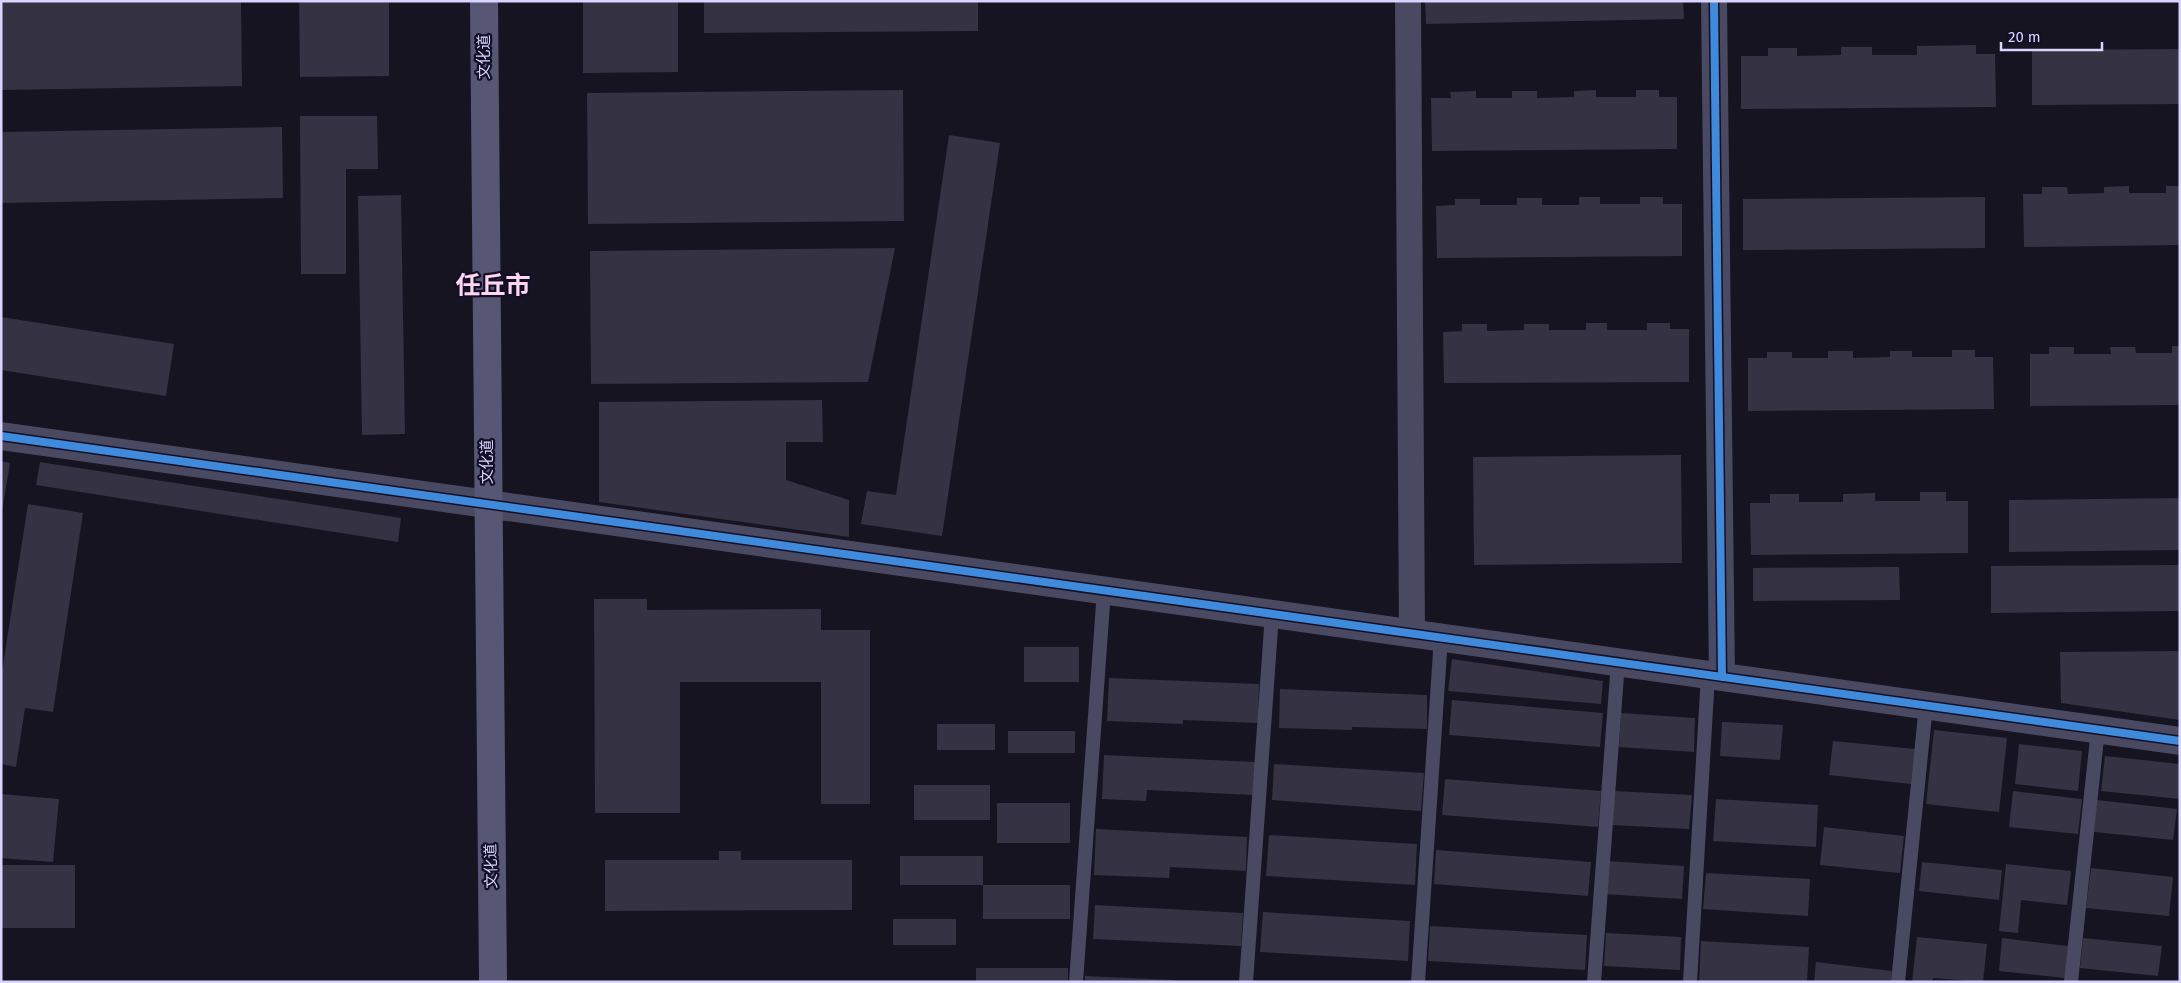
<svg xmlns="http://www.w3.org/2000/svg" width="2181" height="983" font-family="'Fira Sans','Noto Sans SC',sans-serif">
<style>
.building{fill:#343243}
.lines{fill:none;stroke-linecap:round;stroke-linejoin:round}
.service{stroke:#4a4962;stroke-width:14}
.minor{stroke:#4a4962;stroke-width:26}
.tertiary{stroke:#4a4962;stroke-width:28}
.secondary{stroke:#575674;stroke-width:28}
.cycleway-casing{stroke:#130f26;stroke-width:11}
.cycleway{stroke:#408adc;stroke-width:8}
.labels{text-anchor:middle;stroke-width:4.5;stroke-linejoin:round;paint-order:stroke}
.street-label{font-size:15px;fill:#d9d4ff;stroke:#130f26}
.town-label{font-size:25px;font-weight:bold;fill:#ffd6f0;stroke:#130f26}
</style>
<rect width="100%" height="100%" fill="#161421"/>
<path class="building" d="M1,1H241L242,86L1,90Z
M299,1H389V76L300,77Z
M583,1H678V72L583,73Z
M704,1H978V31L704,33Z
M1425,1H1683L1684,19L1426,24Z
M1976,45V54H1995L1996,107L1741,109V56H1768V48H1797V56L1841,55V47H1872V55H1917V46Z
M2180,49V104L2032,105V50Z
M903,90L904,221L588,224L587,93Z
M1596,90V97H1636V90H1659V97H1677V149L1432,151L1431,98H1451L1450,92L1476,91V98H1512V91H1537V98L1574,97V91Z
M300,116H377L378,169H346V274H301Z
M282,127L283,198L1,203V132Z
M949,135L1000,143L942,536L861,524L867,491L896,495Z
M2129,186V193H2166V186H2180V245L2024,247L2023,194H2042V187H2067L2068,194L2104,193V187Z
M401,195L405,434L362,435L358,196Z
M1579,197H1600V204H1640V197H1663V204H1682V256L1437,258L1436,206L1455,205V199H1480V205H1517V198H1542V205H1579Z
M1985,197V248L1743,250V199Z
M895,248L868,382L591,384L590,251Z
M1,317L174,344L166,396L1,370Z
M1586,323H1607V330H1647V323H1670V329H1689V382L1444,383L1443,332L1462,331V324H1487V331L1524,330V324H1549V330H1586Z
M2172,346H2180V405L2030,406V354H2049V347H2074V354H2111L2110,347H2135L2136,353H2172Z
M1952,350H1975V357H1993L1994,409L1748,411V358H1767V352H1792V358H1828V351H1853V358L1890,357V351H1912V357H1952Z
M822,400L823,442H786V480L849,500V537L599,502V402Z
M1681,455L1682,563L1474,565L1473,457Z
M1,461L10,463L2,512H1Z
M40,462L401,518L398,542L36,485Z
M1920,492H1946V501H1968V553L1751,555L1750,503H1770V494H1799V502H1843V494L1875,493V501H1920Z
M2180,498V550L2009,552V500Z
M28,504L83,513L53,712L25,708L16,767L1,764V678Z
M2180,565V611L1991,613V566Z
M1899,567L1900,600L1753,601V568Z
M594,599H647V610L821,609V630H870V804H821V682H680V813H595Z
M1024,647H1079V682H1024Z
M2180,651V720L2061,703L2060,652Z
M1452,659L1603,681L1601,704L1448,691Z
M1109,678L1259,684L1258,723L1183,720V724L1107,721Z
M1280,689L1427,695V729L1352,727V730L1279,728Z
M1452,700L1603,713L1600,747L1449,735Z
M1621,713L1695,718L1694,752L1619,747Z
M1722,722L1783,725L1780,760L1720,756Z
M937,724H995V750H937Z
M1934,730L2007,738L1999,812L1926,804Z
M1008,731H1075V753H1008Z
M1833,741L1915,749L1911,784L1829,775Z
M2019,744L2082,751L2078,791L2015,784Z
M1104,755L1255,762L1254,795L1147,790L1146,801L1102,799Z
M2105,756L2180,764V799L2101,791Z
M1274,764L1424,773L1421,811L1272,800Z
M1445,779L1601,791L1598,827L1442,815Z
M914,785H990V820H914Z
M1614,791L1692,795L1689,829L1612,825Z
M2013,791L2082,799L2078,834L2009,827Z
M1,794L59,799L53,862L1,858Z
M1716,799L1818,805L1816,847L1713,841Z
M2097,800L2177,809L2173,840L2094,832Z
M997,803H1070V843H997Z
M1824,827L1904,836L1900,873L1820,865Z
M1096,829L1247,837L1246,871L1170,867L1169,878L1094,875Z
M1269,835L1417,844L1415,885L1266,876Z
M1436,850L1591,862L1588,896L1434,884Z
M719,851H741V860H852V910L605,911V860H719Z
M900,856H983V885H900Z
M1607,861L1684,866L1682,899L1604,894Z
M1922,862L2002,870L1999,900L1919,891Z
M2006,864L2071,871L2067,905L2021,900L2018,933L1999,931Z
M1,865H75V928H1Z
M2091,868L2173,877L2169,916L2086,908Z
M1706,873L1810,879L1808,916L1703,909Z
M983,885H1070V919H983Z
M1095,905L1243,913L1241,946L1093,939Z
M1263,912L1410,921L1408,961L1260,952Z
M893,919H956V945H893Z
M1430,926L1587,935L1585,970L1428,961Z
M1606,933L1681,937L1680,970L1604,966Z
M1917,937L1987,944L1983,982L1933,978L1932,982H1912Z
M2002,938L2068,946L2065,978L1999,971Z
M2083,938L2162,946L2158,976L2080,968Z
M1701,941L1809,947L1807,982H1699Z
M1816,962L1892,971L1891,982H1814Z
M976,968H1068V982H976Z
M1085,976L1174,980V982H1085Z"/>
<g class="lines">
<path class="service" d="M1076,982L1104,590
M1246,982L1272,614
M1418,982L1441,637
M1594,982L1618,662
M1690,982L1708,675
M1898,982L1926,705
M2071,982L2098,729"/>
<path class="minor" d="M1408,1L1412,633
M1714,1L1722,677"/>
<path class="tertiary" d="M1,436L2180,741"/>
<path class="secondary" d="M484,1L493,982"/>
<defs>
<path id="cycleway" d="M1714,1L1722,677
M1,436L2180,741"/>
</defs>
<use href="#cycleway" class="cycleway-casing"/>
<use href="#cycleway" class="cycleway"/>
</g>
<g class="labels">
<g class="street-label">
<text transform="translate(484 57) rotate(-90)" y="5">文化道</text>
<text transform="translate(487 462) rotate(-90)" y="5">文化道</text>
<text transform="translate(491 866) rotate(-91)" y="5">文化道</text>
</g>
<g class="town-label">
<text x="493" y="294">任丘市</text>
</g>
</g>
<rect width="2181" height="983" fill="none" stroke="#d9d4ff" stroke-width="5"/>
<path d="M2001 42v8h101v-8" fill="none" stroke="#d9d4ff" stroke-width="2.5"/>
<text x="2008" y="42" font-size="15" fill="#d9d4ff" stroke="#130f26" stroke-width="4" paint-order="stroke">20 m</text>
</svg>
